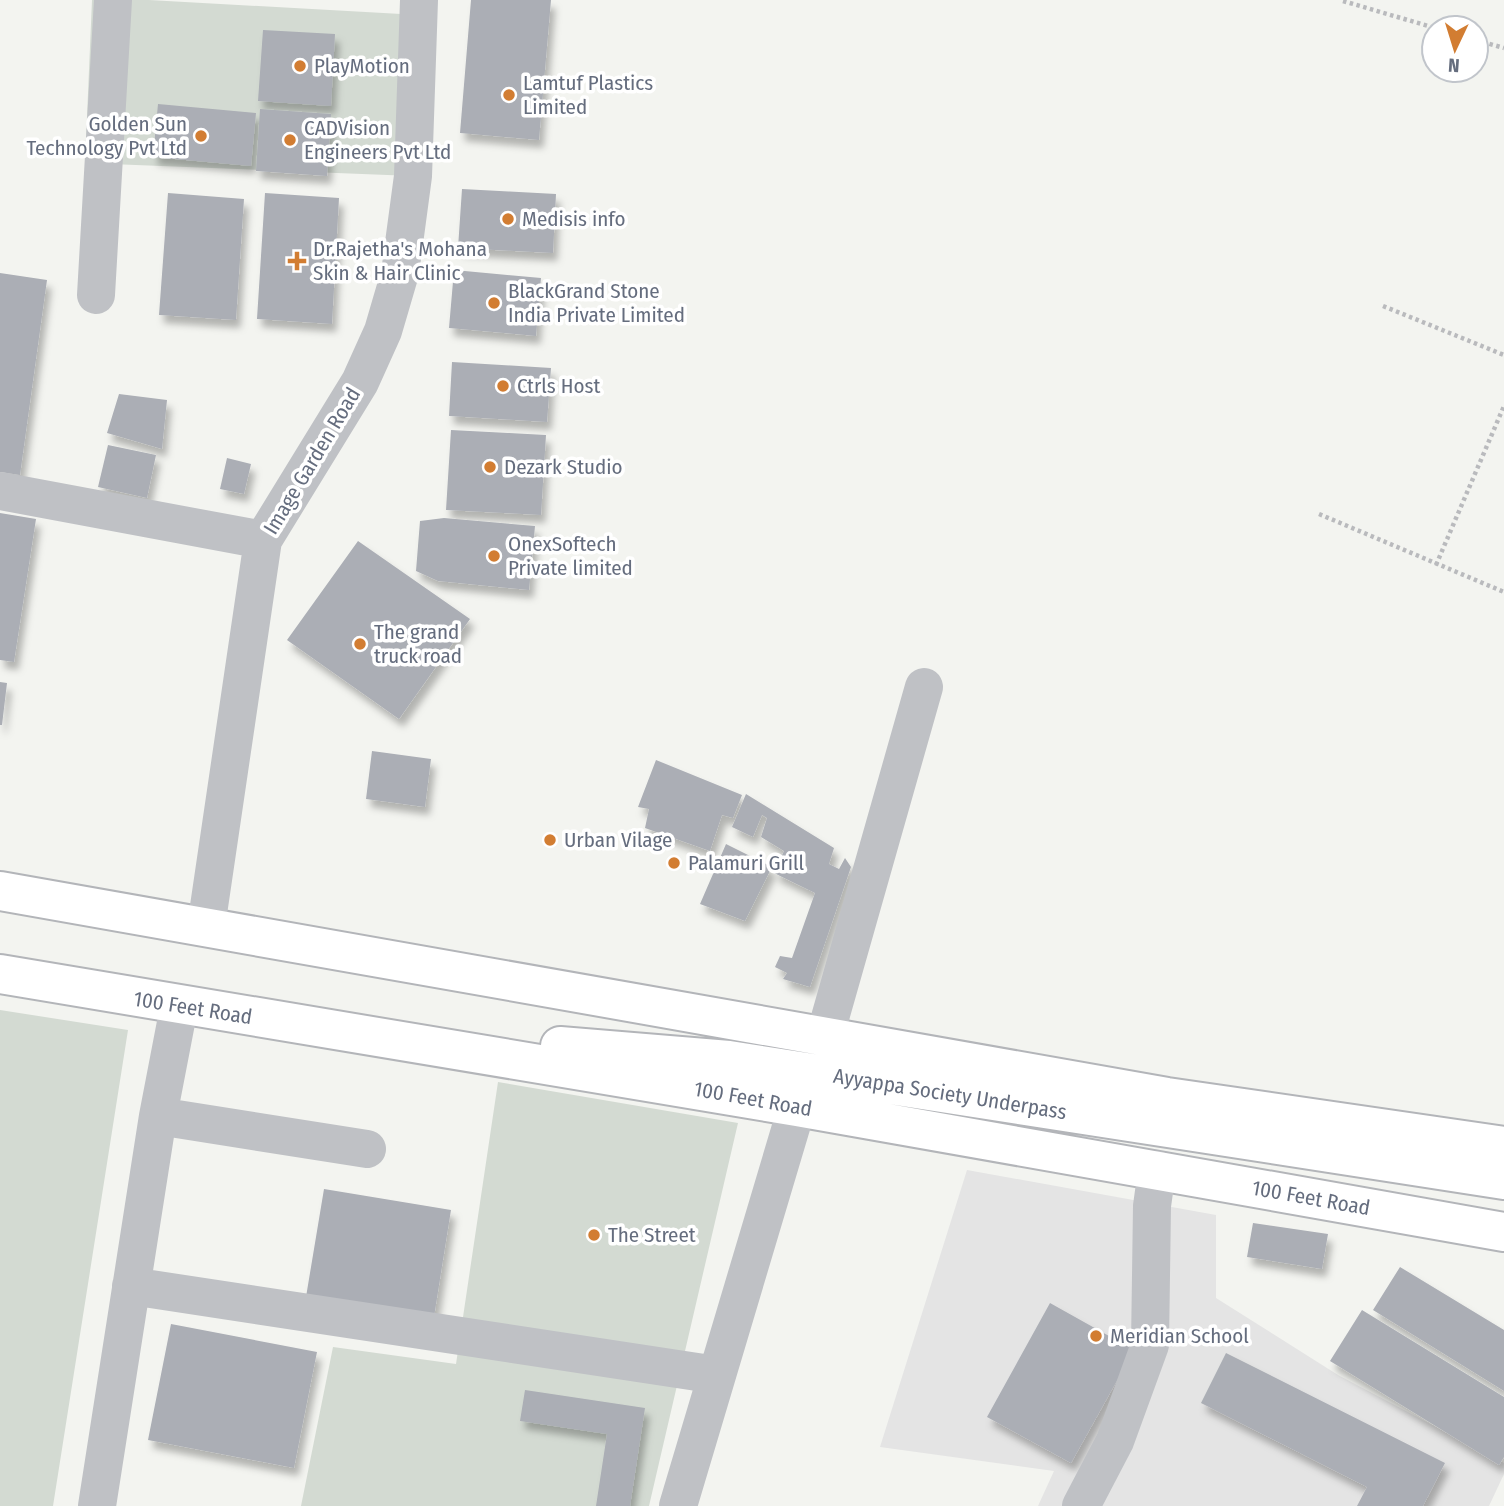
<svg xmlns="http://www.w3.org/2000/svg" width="1504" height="1506" font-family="'Fira Sans Condensed',sans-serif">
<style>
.built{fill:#e4e4e4}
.green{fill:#d3dad2}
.building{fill:#abaeb5;filter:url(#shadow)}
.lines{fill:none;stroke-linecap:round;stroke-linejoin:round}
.major-casing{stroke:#b3b5b9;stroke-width:42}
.path{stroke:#b9babd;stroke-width:4.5;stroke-dasharray:3.5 3.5;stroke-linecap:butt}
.minor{stroke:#bfc1c5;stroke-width:38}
.major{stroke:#fff;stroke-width:38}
.poi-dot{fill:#d27d32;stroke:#fff;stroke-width:2.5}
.labels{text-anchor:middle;stroke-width:7;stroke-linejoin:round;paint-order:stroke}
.poi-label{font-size:21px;fill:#656d7e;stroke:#fff;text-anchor:start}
.street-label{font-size:21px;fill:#656d7e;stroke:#fff}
</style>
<defs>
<filter id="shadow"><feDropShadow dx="4.5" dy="8" stdDeviation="3.5" flood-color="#0004"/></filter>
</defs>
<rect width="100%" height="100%" fill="#f3f4f0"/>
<path class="built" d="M967,1170L1216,1215V1298L1338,1375L1504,1463V1474L1489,1506H1038L1054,1471L880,1447Z"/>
<path class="green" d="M92,0H149L419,15L413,176L85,163Z
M0,1010L128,1030L53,1506H0Z
M498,1082L738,1123L649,1506H301L333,1347L456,1364Z"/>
<path class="building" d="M471,0H551L539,140L460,133Z
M263,30L335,34L331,106L258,101Z
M158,104L256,113L251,166L153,157Z
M260,109L331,114L327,176L256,171Z
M462,189L556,194L553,253L458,248Z
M168,193L244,199L236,320L159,315Z
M265,193L339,198L332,324L257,319Z
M454,270L541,278L536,336L449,328Z
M0,273L47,280L20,475L0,472Z
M452,362L551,368L547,422L449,416Z
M119,394L167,400L162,449L107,433Z
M451,430L546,435L541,515L446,510Z
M108,445L156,455L147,498L98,487Z
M227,458L251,464L244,494L220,489Z
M0,513L36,519L14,662L0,660Z
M444,518L535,526L529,590L438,581L416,571L420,521Z
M358,541L470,619L399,719L287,640Z
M0,682L7,683L2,725H0Z
M372,751L431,759L425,807L366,799Z
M656,760L742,795L733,818L722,815L710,851L645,828L649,809L638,807Z
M746,794L834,848L829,864L839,869L845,858L851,867L810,987L783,979L787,973L775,967L780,956L792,958L815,893L774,873L784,851L761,837L767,818L762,815L753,837L732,827Z
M726,844L772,867L745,921L700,904Z
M324,1189L451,1210L434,1317L306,1297Z
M1253,1223L1328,1234L1322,1269L1247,1257Z
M1400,1267L1504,1330V1391L1373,1310Z
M1050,1303L1134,1350L1071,1463L987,1417Z
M1362,1310L1504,1397V1457L1499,1465L1330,1361Z
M171,1324L317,1352L294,1468L148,1440Z
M1226,1353L1445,1463L1423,1506H1357L1367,1487L1201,1403Z
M525,1390L645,1408L630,1506H596L607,1434L520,1421Z"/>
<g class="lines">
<defs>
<path id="major" d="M0,891L1167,1097L1504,1146
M0,974L797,1107L1504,1232
M560,1046L729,1060L1504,1180"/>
</defs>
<use href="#major" class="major-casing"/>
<path class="path" d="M1343,1L1435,28
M1476,40L1504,48
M1383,306L1504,355
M1319,514L1504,592
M1436,565L1504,406"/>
<path class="minor" d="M96,295L113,0
M0,491L263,540
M206,927L263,540L360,382L383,331L400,273L413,176L419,0
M824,1039L924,687
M158,1116L367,1149
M131,1286L717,1375
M97,1506L158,1116L179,1007
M678,1506L797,1107
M1081,1506L1115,1441L1150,1345L1152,1206L1157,1170"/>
<use href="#major" class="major"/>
</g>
<g class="poi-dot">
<circle cx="300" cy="66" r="7"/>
<circle cx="509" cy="95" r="7"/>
<circle cx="201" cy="136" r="7"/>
<circle cx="290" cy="140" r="7"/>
<circle cx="508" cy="219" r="7"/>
<path d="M293.5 250.5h7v7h7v7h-7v7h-7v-7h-7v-7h7z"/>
<circle cx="494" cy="303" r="7"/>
<circle cx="503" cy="386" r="7"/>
<circle cx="490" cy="467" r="7"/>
<circle cx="494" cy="556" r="7"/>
<circle cx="360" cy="644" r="7"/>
<circle cx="550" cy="840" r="7"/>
<circle cx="674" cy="863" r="7"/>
<circle cx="594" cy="1235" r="7"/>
<circle cx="1096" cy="1336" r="7"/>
</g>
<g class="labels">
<g class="poi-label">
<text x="314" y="73">PlayMotion</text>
<text x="523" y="90">Lamtuf Plastics<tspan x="523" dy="24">Limited</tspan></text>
<text x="187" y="131" text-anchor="end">Golden Sun<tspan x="187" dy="24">Technology Pvt Ltd</tspan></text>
<text x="304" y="135">CADVision<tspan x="304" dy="24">Engineers Pvt Ltd</tspan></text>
<text x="522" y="226">Medisis info</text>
<text x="313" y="256">Dr.Rajetha's Mohana<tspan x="313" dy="24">Skin &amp; Hair Clinic</tspan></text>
<text x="508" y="298">BlackGrand Stone<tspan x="508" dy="24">India Private Limited</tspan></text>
<text x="517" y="393">Ctrls Host</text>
<text x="504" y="474">Dezark Studio</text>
<text x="508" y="551">OnexSoftech<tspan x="508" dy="24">Private limited</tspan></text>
<text x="374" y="639">The grand<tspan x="374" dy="24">truck road</tspan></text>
<text x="564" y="847">Urban Vilage</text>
<text x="688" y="870">Palamuri Grill</text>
<text x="608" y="1242">The Street</text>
<text x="1110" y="1343">Meridian School</text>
</g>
<g class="street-label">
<text transform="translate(312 461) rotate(-59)" y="7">Image Garden Road</text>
<text transform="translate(193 1008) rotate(9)" y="7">100 Feet Road</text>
<text transform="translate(950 1094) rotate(9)" y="7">Ayyappa Society Underpass</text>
<text transform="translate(753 1099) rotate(10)" y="7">100 Feet Road</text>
<text transform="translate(1311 1198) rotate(10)" y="7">100 Feet Road</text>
</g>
</g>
<g transform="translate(1455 49) rotate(184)"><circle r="33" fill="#ffffff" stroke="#c1c5cb" stroke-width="2"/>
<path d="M0-5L12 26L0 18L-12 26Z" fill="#d27d32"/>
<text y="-10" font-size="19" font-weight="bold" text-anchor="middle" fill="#656d7e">N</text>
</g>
</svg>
